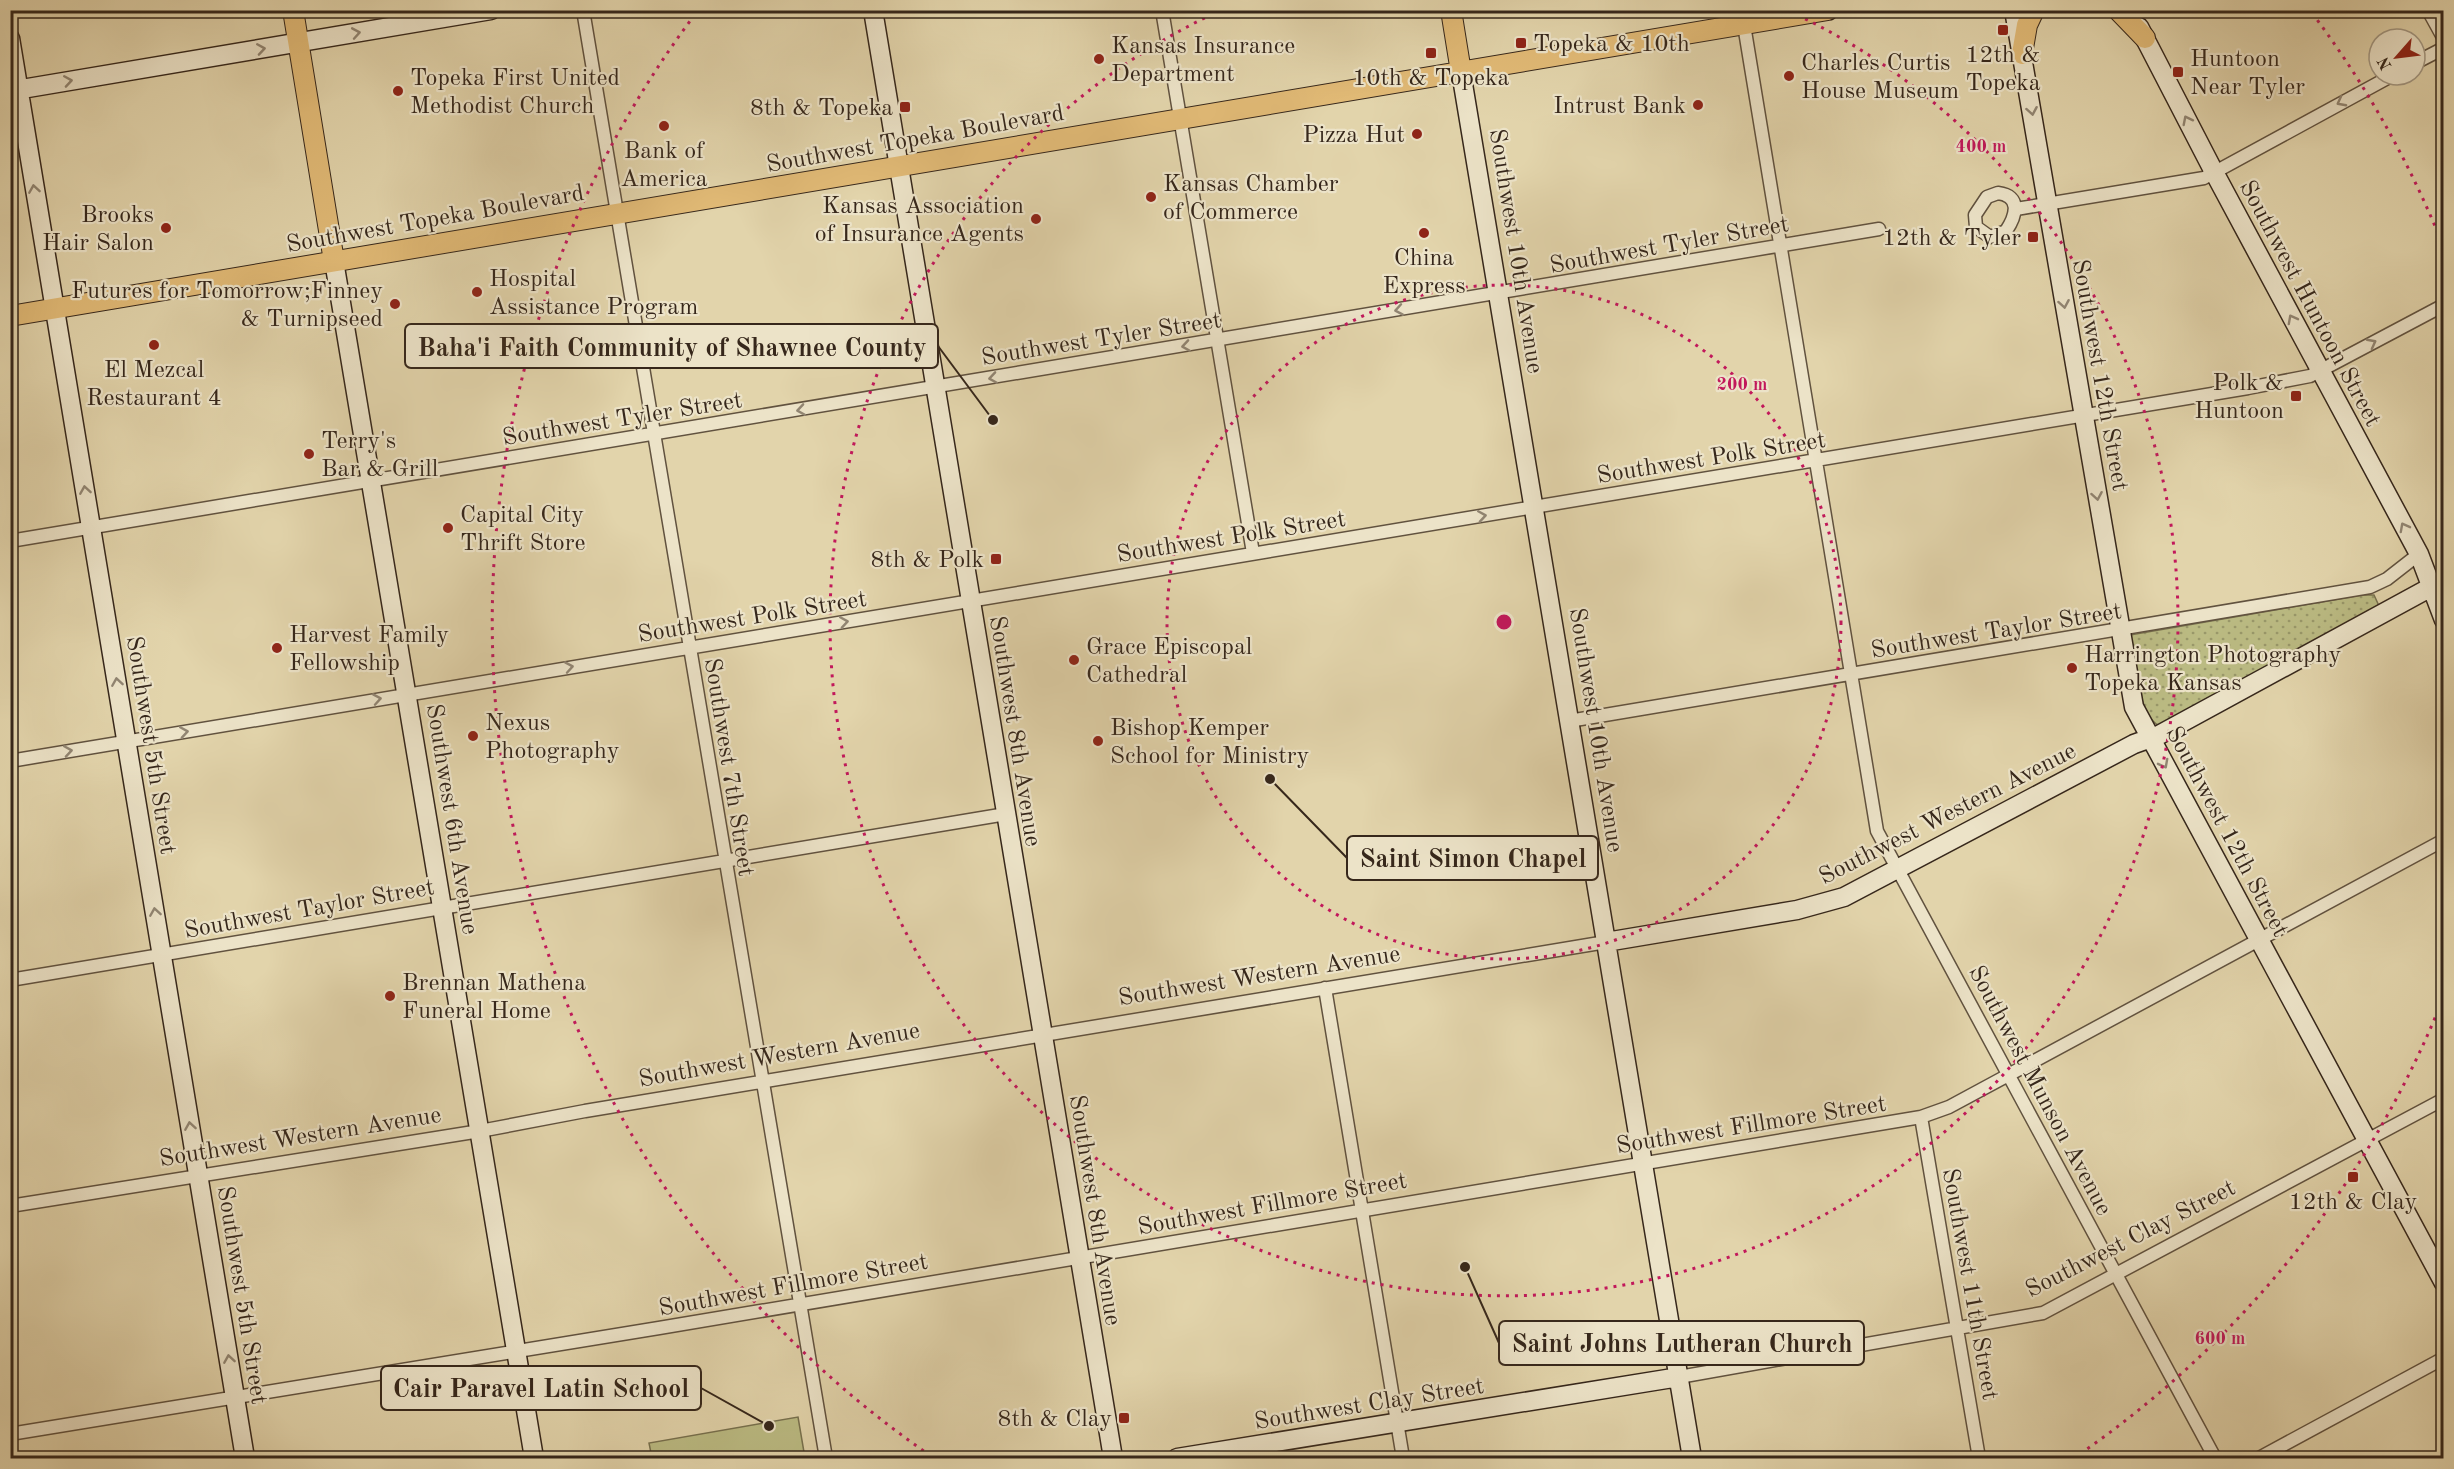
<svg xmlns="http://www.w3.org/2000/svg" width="2454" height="1469" font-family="'Old Standard TT',serif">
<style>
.grass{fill:url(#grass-dots);stroke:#78714f;stroke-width:1.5}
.garden{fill:#bbbb83;stroke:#78714f;stroke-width:1.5}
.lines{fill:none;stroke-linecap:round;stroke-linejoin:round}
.street-casing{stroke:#61523f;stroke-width:15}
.secondary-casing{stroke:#36271b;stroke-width:21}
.primary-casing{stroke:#36271b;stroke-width:22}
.street{stroke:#ece3c8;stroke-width:12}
.secondary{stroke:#ece3c8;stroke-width:18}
.primary{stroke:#e1ba76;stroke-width:20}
.oneway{stroke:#918572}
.ring{fill:none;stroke:#c2185b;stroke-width:3;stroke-dasharray:3 6}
.poi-dot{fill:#8f2418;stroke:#ece3c8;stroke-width:2}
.labels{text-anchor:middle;stroke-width:4.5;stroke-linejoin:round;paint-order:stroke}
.poi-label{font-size:24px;fill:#36271b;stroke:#ece3c8;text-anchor:start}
.street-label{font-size:24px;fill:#36271b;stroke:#ece3c8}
.centre{fill:#c2185b;stroke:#ece3c8;stroke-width:3}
.ring-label{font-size:18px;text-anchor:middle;font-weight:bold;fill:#c2185b;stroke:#ece3c8;stroke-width:4.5;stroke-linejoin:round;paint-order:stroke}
.leader{fill:none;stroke:#36271b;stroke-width:2}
.callout-dot{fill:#36271b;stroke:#ece3c8;stroke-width:2}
.callout{fill:#ece3c8;stroke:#36271b;stroke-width:2}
.callout-label{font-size:26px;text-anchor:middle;font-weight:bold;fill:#36271b}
</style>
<defs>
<pattern id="grass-dots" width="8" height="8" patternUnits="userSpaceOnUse" patternTransform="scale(1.5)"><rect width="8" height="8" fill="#bbbb83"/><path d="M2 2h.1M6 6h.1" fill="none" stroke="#99986a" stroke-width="1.8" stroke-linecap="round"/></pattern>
</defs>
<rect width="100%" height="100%" fill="#e2d4ab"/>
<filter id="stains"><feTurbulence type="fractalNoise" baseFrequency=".00333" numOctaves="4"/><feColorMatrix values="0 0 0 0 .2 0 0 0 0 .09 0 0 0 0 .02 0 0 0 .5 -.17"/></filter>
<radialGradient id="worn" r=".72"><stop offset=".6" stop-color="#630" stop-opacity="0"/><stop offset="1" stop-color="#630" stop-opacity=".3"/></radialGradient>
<path class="grass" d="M2362,595H2374L2379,606L2164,724L2158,725C2138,715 2134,656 2130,635Z"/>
<path class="garden" d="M798,1417L805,1458H652L649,1443Z"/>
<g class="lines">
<defs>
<path id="street" d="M583,10L826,1458
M1162,10L1253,553
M2428,10L2444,39
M1744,25L1877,831L2215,1458
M2415,63L2444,48
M1998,193C2022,196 2016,216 2006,231L1990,237L1976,227L1975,215L1987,197Z
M2016,209L2204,178L2393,75
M10,541L1879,229
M1569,721L2370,587L2387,579L2419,554
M10,761L2248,388L2310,376L2444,305
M10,980L1006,814
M1325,988L1403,1458
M1921,1117L1979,1458
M10,1206L480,1131L585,1111L1606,942
M1679,1377L2043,1313L2444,1099
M10,1434L659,1328L1921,1117L1949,1107L2444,840
M2259,1458L2444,1358"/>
<path id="secondary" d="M873,10L1113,1458
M2014,10L2134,707L2444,1283
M2139,27L2214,172L2419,554L2444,620
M10,38L245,1458
M1461,72L1692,1458
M10,91L491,10
M334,261L534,1458
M1606,942L1797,910L1844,897L2134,744L2159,735L2444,580
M1177,1458L1679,1377"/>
<path id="primary" d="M293,10L334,261
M1451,10L1461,72
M2118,10L2145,38
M2022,54L2027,25L2034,10
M10,316L1828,10"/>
</defs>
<use href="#street" class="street-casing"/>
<use href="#secondary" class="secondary-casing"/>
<use href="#primary" class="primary-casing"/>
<use href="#street" class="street"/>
<use href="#secondary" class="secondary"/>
<use href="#primary" class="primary"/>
</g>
<defs><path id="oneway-chevron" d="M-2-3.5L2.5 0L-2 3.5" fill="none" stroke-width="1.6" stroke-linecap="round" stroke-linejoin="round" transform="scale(1.5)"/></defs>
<g class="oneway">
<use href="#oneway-chevron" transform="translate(356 33) rotate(-10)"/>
<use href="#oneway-chevron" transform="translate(261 49) rotate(-9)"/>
<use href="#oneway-chevron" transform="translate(68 81) rotate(-9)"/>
<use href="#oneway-chevron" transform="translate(2341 102) rotate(152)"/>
<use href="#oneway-chevron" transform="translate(2032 111) rotate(80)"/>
<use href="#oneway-chevron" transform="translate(2187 120) rotate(-117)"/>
<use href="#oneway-chevron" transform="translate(34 189) rotate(-99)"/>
<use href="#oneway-chevron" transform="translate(2064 304) rotate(80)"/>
<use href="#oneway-chevron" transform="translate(1399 310) rotate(170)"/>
<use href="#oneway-chevron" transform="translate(2292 319) rotate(-118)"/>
<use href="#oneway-chevron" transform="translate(2372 343) rotate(-28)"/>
<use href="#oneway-chevron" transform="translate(1186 346) rotate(171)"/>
<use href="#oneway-chevron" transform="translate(993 378) rotate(171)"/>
<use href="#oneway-chevron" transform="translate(801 410) rotate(171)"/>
<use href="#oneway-chevron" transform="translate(85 490) rotate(-99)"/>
<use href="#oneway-chevron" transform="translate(2097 496) rotate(80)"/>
<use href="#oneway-chevron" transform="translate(1482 516) rotate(-9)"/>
<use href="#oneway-chevron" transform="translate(2404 527) rotate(-118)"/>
<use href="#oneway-chevron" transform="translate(844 622) rotate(-9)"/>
<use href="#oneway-chevron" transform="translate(569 667) rotate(-10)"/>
<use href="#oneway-chevron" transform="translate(117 682) rotate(-99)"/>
<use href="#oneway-chevron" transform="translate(377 699) rotate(-10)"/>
<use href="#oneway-chevron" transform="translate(184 732) rotate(-9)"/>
<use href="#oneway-chevron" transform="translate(68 751) rotate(-9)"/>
<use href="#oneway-chevron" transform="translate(2164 764) rotate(62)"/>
<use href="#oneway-chevron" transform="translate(155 912) rotate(-99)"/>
<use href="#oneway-chevron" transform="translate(190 1126) rotate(-99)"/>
<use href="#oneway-chevron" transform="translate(229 1359) rotate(-99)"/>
</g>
<g class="ring">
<circle cx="1504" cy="622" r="337"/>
<path d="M1789 11A674 674 0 1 1 1219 11"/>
<path d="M2442 1001A1012 1012 0 0 1 2077 1456M931 1456A1012 1012 0 0 1 696 13M2312 13A1012 1012 0 0 1 2442 243"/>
</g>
<g class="poi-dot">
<rect x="1997" y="24" width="12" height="12" rx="3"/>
<rect x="1515" y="37" width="12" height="12" rx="3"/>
<rect x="1425" y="47" width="12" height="12" rx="3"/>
<circle cx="1099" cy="59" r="6"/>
<rect x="2172" y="66" width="12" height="12" rx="3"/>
<circle cx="1789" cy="76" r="6"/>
<circle cx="398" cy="91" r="6"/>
<circle cx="1698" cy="105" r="6"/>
<rect x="899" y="101" width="12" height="12" rx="3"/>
<circle cx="664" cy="126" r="6"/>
<circle cx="1417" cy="134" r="6"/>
<circle cx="1151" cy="197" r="6"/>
<circle cx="1036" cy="219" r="6"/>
<circle cx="166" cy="228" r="6"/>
<circle cx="1424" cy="233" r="6"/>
<rect x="2027" y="231" width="12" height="12" rx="3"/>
<circle cx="477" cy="292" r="6"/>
<circle cx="395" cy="304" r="6"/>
<circle cx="154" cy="345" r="6"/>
<rect x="2290" y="390" width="12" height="12" rx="3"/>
<circle cx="309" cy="454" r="6"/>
<circle cx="448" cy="528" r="6"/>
<rect x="990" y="553" width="12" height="12" rx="3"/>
<circle cx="277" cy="648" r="6"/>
<circle cx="1074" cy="660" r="6"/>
<circle cx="2072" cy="668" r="6"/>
<circle cx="473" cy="736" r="6"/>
<circle cx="1098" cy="741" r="6"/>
<circle cx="390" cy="996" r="6"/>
<rect x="2347" y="1171" width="12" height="12" rx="3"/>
<rect x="1118" y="1412" width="12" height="12" rx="3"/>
</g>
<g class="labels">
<g class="poi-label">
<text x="1533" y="51">Topeka &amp; 10th</text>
<text x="1111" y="53">Kansas Insurance<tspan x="1111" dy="28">Department</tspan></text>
<text x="2003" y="62" text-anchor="middle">12th &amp;<tspan x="2003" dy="28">Topeka</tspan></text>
<text x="2190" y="66">Huntoon<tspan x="2190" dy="28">Near Tyler</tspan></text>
<text x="1801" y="70">Charles Curtis<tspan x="1801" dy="28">House Museum</tspan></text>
<text x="410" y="85">Topeka First United<tspan x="410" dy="28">Methodist Church</tspan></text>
<text x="1431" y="85" text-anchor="middle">10th &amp; Topeka</text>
<text x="1686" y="113" text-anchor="end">Intrust Bank</text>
<text x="893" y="115" text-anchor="end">8th &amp; Topeka</text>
<text x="1405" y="142" text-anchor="end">Pizza Hut</text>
<text x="664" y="158" text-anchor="middle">Bank of<tspan x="664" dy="28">America</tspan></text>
<text x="1163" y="191">Kansas Chamber<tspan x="1163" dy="28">of Commerce</tspan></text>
<text x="1024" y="213" text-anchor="end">Kansas Association<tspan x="1024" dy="28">of Insurance Agents</tspan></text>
<text x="154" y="222" text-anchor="end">Brooks<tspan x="154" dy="28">Hair Salon</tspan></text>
<text x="2021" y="245" text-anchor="end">12th &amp; Tyler</text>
<text x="1424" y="265" text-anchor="middle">China<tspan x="1424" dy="28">Express</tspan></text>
<text x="489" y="286">Hospital<tspan x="489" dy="28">Assistance Program</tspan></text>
<text x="383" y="298" text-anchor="end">Futures for Tomorrow;Finney<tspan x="383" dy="28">&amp; Turnipseed</tspan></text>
<text x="154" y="377" text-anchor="middle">El Mezcal<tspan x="154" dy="28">Restaurant 4</tspan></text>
<text x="2284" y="390" text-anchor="end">Polk &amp;<tspan x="2284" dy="28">Huntoon</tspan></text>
<text x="321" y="448">Terry's<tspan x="321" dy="28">Bar &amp; Grill</tspan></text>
<text x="460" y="522">Capital City<tspan x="460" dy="28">Thrift Store</tspan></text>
<text x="984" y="567" text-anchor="end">8th &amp; Polk</text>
<text x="289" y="642">Harvest Family<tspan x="289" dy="28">Fellowship</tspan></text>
<text x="1086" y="654">Grace Episcopal<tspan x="1086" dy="28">Cathedral</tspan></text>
<text x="2084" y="662">Harrington Photography<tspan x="2084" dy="28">Topeka Kansas</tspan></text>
<text x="485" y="730">Nexus<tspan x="485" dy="28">Photography</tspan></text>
<text x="1110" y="735">Bishop Kemper<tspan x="1110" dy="28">School for Ministry</tspan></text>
<text x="402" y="990">Brennan Mathena<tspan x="402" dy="28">Funeral Home</tspan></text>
<text x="2353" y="1209" text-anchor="middle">12th &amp; Clay</text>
<text x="1112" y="1426" text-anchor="end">8th &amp; Clay</text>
</g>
<g class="street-label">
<text transform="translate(915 138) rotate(-10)" y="8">Southwest Topeka Boulevard</text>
<text transform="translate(435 218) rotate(-10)" y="8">Southwest Topeka Boulevard</text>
<text transform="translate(1669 244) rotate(-10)" y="8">Southwest Tyler Street</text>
<text transform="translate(1517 251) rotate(81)" y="8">Southwest 10th Avenue</text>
<text transform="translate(2311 303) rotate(62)" y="8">Southwest Huntoon Street</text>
<text transform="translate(1101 338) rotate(-9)" y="8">Southwest Tyler Street</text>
<text transform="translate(2101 375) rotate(80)" y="8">Southwest 12th Street</text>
<text transform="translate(622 418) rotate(-9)" y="8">Southwest Tyler Street</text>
<text transform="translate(1711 457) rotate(-9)" y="8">Southwest Polk Street</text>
<text transform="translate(1231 536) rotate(-9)" y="8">Southwest Polk Street</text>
<text transform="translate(752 616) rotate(-9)" y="8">Southwest Polk Street</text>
<text transform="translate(1996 630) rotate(-9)" y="8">Southwest Taylor Street</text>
<text transform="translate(1597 730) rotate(81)" y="8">Southwest 10th Avenue</text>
<text transform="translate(1016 731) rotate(81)" y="8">Southwest 8th Avenue</text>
<text transform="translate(152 745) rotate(81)" y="8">Southwest 5th Street</text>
<text transform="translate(730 767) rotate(81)" y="8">Southwest 7th Street</text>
<text transform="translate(1947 813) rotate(-27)" y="8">Southwest Western Avenue</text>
<text transform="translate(453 819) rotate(81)" y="8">Southwest 6th Avenue</text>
<text transform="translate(2228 831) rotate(62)" y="8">Southwest 12th Street</text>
<text transform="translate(309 908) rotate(-10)" y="8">Southwest Taylor Street</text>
<text transform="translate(1259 975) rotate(-9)" y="8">Southwest Western Avenue</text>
<text transform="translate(779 1054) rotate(-10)" y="8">Southwest Western Avenue</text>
<text transform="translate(2041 1090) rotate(62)" y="8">Southwest Munson Avenue</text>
<text transform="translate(1751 1124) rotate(-9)" y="8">Southwest Fillmore Street</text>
<text transform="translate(300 1136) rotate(-9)" y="8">Southwest Western Avenue</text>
<text transform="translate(1272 1203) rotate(-10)" y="8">Southwest Fillmore Street</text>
<text transform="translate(1096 1210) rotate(81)" y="8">Southwest 8th Avenue</text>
<text transform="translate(2130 1238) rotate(-27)" y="8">Southwest Clay Street</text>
<text transform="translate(793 1284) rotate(-10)" y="8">Southwest Fillmore Street</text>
<text transform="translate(1971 1284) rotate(80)" y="8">Southwest 11th Street</text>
<text transform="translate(243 1295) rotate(81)" y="8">Southwest 5th Street</text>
<text transform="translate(1369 1403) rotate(-9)" y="8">Southwest Clay Street</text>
</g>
</g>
<circle cx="1504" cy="622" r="9" class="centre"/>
<g class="ring-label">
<text x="1981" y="152">400 m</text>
<text x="1742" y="390">200 m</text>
<text x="2220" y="1344">600 m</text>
</g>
<path class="leader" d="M993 420L938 346M1270 779L1347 858M1465 1267L1499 1343M769 1426L701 1388"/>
<g class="callout-dot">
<circle cx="993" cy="420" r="6"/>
<circle cx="1270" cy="779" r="6"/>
<circle cx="1465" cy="1267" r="6"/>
<circle cx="769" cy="1426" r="6"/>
</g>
<g class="callout">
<rect x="405" y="324" width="533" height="44" rx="6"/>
<rect x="1347" y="836" width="251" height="44" rx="6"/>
<rect x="1499" y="1321" width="365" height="44" rx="6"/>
<rect x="381" y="1366" width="320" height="44" rx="6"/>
</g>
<g class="callout-label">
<text x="672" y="356">Baha'i Faith Community of Shawnee County</text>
<text x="1473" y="867">Saint Simon Chapel</text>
<text x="1682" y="1352">Saint Johns Lutheran Church</text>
<text x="541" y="1397">Cair Paravel Latin School</text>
</g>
<rect width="2454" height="1469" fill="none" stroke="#e2d4ab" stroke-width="36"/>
<rect x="12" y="12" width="2430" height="1445" fill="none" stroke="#36271b" stroke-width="3"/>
<rect x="18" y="18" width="2418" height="1433" fill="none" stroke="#36271b" stroke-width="1.5"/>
<g transform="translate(2397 57) rotate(242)"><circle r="28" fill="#ece3c8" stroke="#a39883" stroke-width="1.5"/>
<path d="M0-4.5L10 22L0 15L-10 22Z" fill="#8f2418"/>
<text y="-9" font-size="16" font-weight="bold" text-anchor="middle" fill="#36271b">N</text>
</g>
<rect width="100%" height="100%" filter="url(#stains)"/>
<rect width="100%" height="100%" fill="url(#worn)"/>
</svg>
